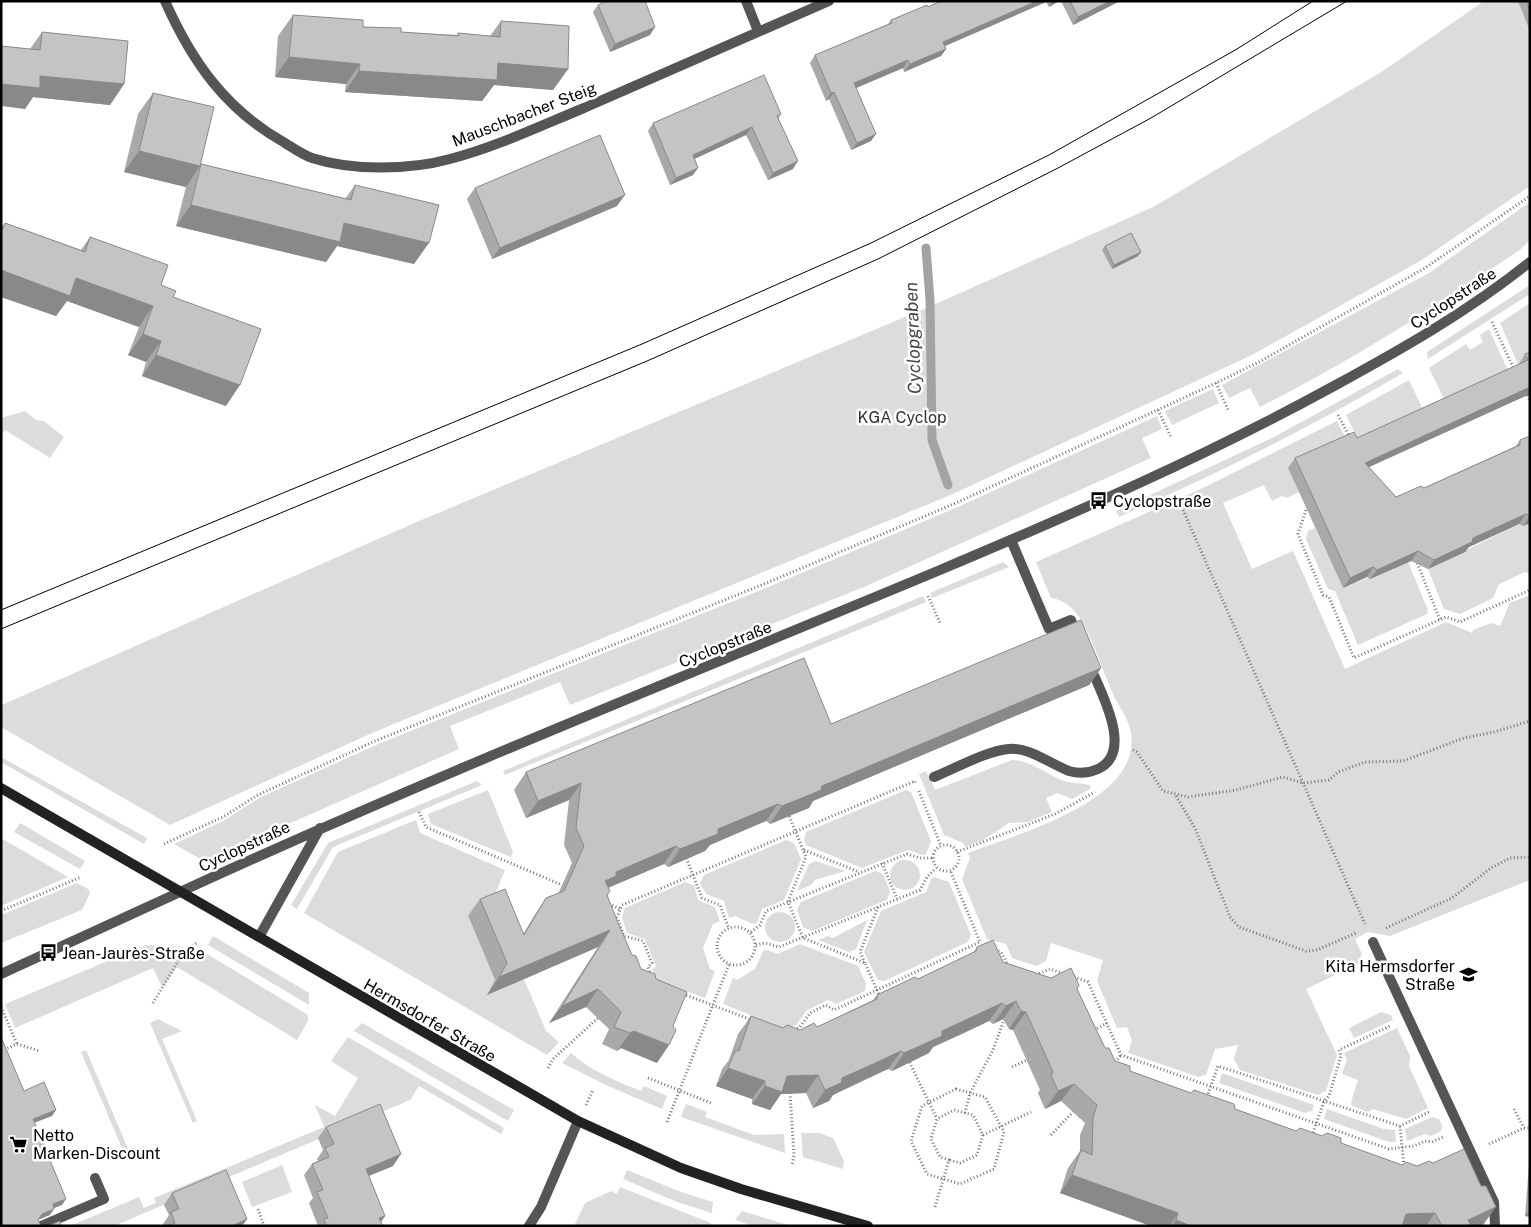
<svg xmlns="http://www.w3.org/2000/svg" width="1531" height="1227" font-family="'Public Sans',sans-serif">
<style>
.green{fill:#dcdcdc}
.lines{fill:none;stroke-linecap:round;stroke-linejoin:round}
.stream{stroke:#a3a3a3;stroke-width:9}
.path{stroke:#777;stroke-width:3;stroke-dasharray:1 2.5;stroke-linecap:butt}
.service{stroke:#555;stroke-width:10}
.minor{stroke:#555;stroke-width:10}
.tertiary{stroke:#555;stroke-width:10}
.secondary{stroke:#222;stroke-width:10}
.tram{stroke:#000;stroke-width:1}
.wall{fill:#a9a9a9}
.shaded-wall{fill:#898989}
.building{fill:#c4c4c4;stroke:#898989}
.labels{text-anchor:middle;stroke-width:5;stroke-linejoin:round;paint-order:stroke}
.street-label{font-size:16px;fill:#000;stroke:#fff}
.park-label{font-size:16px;fill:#333;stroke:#fff}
.poi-label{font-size:16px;fill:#000;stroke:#fff;text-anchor:start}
.water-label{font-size:18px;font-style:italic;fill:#444;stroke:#fff}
</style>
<rect width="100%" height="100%" fill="#fff"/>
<path class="green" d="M1484,1H1530V186L1420,261L1252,355L953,494L372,733L170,825L1,727V705L4,704L412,524L931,306L1153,207L1383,71Z
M1530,202V240L1521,249C1436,307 1351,361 1260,407L1250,388L1229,398L1222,385L1429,273Z
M1530,285V294L1522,299L1428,359L1427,352Z
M1530,303V359L1518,364L1500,323Z
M1489,329L1510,375L1446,403L1429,368L1466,344L1470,350L1483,342L1480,335Z
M1398,369L1403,373C1311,427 1217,474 1119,517L1116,511L1274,437Z
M1409,380L1425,414L1360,443L1346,415Z
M1213,389L1219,403L1172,425L1165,411Z
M25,411L36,420L44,421L64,437L50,458L5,430L1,436V418Z
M1157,416L1162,429L1142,438L1151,458L864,587L570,705L560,682L450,726L459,749L204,861L174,844L223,821L259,798L376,745L766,588L958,507Z
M1337,421L1347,441L1289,468L1299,492L1287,498L1282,496L1272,501L1264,485L1223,503L1252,569L1293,551L1345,669L1446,622L1472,633L1473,630L1491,623L1500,626L1510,603L1530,595V880L1390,936L1368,932L1355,939L1362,954L1358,964L1306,989L1337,1055L1326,1091L1318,1095L1240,1070L1234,1059L1238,1045L1215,1049L1206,1075L1199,1077L1128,1053L1132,1040L1127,1027L1117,1028L1097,981L1103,960L1051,943L1046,961L1036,966L1012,958L1006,944L987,939L962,879L970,858L968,853C1016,834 1141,802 1131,734C1129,719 1120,708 1114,696C1108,683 1103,670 1098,657C1089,635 1079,602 1051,598L1036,562L1205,487Z
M1530,523V574L1525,572L1499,584L1493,598L1460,614L1444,609L1428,569L1519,524L1523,526Z
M1315,528L1343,588L1408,562L1428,610L1427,614L1358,645L1335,591L1328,589L1306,539L1308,531Z
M1003,562L1009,567L932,598L930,593Z
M923,596L926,602L505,775L503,771Z
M1,757L147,838L144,844L1,762Z
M1012,760C1030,760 1046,774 1064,781C1072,784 1083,782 1091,786L1090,789L1072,799L1057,793L1046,798L1052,812L1028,822L1009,823L983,840L965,847L963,843L944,835L919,774L926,771L935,790Z
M477,781L482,785L333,847L297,909L291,905L328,843Z
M488,790L513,852L511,857L431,824L428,814Z
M906,790L911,792L931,841L926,854L923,855L908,850L862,868L806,845L804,840L806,832Z
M416,820L420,833L505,870L492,902L468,917L499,989L524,979L546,1031L559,1042L547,1055L304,913L338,852Z
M20,823L85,861L80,869L14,832Z
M1,838L68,877L1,906Z
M786,840L794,843L801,859L784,900L762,909L757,923L753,924L735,916L729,918L724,901L706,894L700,883L704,875Z
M890 875a15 15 0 1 1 30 0a15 15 0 1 1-30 0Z
M816,861L845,871L815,880L811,885L797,891L809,864Z
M875,871L883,874L890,891L887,900L812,931L803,927L797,910L801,902Z
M934,877L949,882L971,935L968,942L884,981L878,980L864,952L881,911L926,892L931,879Z
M685,882L694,885L698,900L715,907L720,921L713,924L703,948L710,969L715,971L705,998L656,980L652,970L656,966L645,939L627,933L622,917L625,908Z
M77,883L88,889L90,893L82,910L1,943V915Z
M765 927a15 15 0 1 1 30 0a15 15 0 1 1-30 0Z
M867,920L856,949L849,952L818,940L828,936L833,938Z
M213,936L309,993V1005L208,945Z
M800,944L858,966L866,984L865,991L836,1004L828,1000L807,1010L797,1024L788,1030L723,1004L733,978L737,980L755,969L763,951L767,950L778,954Z
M146,945L183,947L196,954L199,949L308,1015V1021L297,1040L177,967L164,986L162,987L153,968L15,1028L5,1004Z
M1381,1012L1391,1015L1393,1020L1354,1038L1349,1028Z
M158,1019L182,1031L162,1039L197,1121L193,1123L150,1023Z
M362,1023L514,1110L508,1121L354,1031Z
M1397,1028L1410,1056L1409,1066L1428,1108L1406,1119L1373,1109L1368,1112L1352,1106L1351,1102L1358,1080L1342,1074L1347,1059L1344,1053Z
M348,1037L504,1128L501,1134L419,1086L410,1100L114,1226H70L139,1197L144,1208L156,1203L154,1198L324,1127L315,1105L335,1116L358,1078L331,1061Z
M86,1050L129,1151L124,1153L81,1052Z
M571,1053C591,1071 616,1081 641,1091L644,1086L667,1096L662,1109L608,1086L562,1063Z
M1222,1073L1314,1105L1312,1111L1305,1113L1219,1083Z
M686,1104L707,1112L705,1117L754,1135L784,1134L785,1153L681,1117Z
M1327,1109L1384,1129L1395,1130L1396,1142H1389L1324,1119Z
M1432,1117L1439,1119L1442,1125L1441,1131L1431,1136L1425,1134L1407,1141L1405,1129Z
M801,1133H820L833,1138L844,1161L843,1169L803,1157Z
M282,1165L292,1192L252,1207L242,1182Z
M627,1170L681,1192L713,1202L712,1213L677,1202L623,1179Z
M620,1187L711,1223L710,1226H574L585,1203L611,1191L617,1194Z
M742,1211L791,1226H753L735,1220Z"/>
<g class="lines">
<path class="stream" d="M926,248L930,300L932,440L948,485"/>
<path class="path" d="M1492,322L1514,369
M1216,383L1228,410
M1526,392L1530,401
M1158,410L1171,437
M1338,415L1349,436
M1176,494L1365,924
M1306,510L1298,534L1323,595L1329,597L1354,658L1446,617L1460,622L1530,590
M1416,560L1440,620
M928,596L940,623
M1133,750L1137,752L1163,791L1188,797L1236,790L1283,777L1303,783L1329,780L1338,772L1365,762L1403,761L1464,738L1494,732L1530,721
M919,791L941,846
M1176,796L1195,828L1230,917L1239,927L1306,951L1317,950L1356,933
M419,812L426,827L562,885
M788,813L806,857L788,902L803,938L865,963L880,997
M164,844L223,817L258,795L375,741L764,584L956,503L1216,383L1259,362L1425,268L1530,196
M933 858a13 13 0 1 1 26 0a13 13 0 1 1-26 0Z
M804,850L859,872
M957,852L1055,814L1095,792
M685,855L702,898L720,905L729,929
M882,863L897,899
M609,904L620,909
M1,911L81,877
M717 946a19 19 0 1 1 38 0a19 19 0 1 1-38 0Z
M1386,928L1452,898L1491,868L1510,858L1530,857
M751,932L760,925L766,911L907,854L920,858H932
M756,945L765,943L779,947L920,890L927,877L936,868
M995,950L1001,952L1008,965
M865,963L860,952L878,907
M651,975L648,967L652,963L643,941L624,936L617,917L622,905L915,781V783
M1036,975L1050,969L1065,974
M1074,977L1088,982L1121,1055L1389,1149L1414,1146L1425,1141L1432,1142L1443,1137
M683,994L752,1020
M153,1003L182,955L196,943
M1,1007L17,1044
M794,1030L800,1027L810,1013L826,1005L834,1010L980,942L950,870
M1094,1030L1107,1023
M1,1051L17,1044L40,1051
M908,1059L937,1119
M1113,1065L1121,1055
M1012,1067L1027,1060
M548,1068L553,1059L598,1018
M648,1078L711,1103
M956,1089L985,1097L1004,1132L994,1169L960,1184L927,1174L911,1141L922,1106Z
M790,1093L794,1155L792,1165
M1207,1097L1218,1066L1400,1126L1431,1111
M586,1105L593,1090
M1514,1109L1524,1128
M965,1113L970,1093L993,1050L1005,1017
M667,1122L729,964
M1400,1126L1404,1166
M983,1135L1031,1112
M1051,1135L1073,1112
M1312,1136L1324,1101L1329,1096L1341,1056L1339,1050L1390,1026
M1489,1144L1524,1128H1530
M935,1207L949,1160L940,1157L931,1139L937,1119L954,1110L973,1115L983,1135L977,1155L960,1163L949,1160
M258,1209L264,1226"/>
<path class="service" d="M1011,540L1049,629L1071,620L1077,636
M934,777C956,768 986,751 1009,749C1030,747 1050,764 1069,771C1079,774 1089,773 1098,769C1135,752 1100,691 1090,666
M1373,942L1494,1202L1495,1226
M41,1226L104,1199L95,1178"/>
<path class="minor" d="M165,1C192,62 226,110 285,143C293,148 303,155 312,158C352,171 410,170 450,159C496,147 540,126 584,108C666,73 747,36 829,1
M746,1L758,31
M180,892C430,777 686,676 940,570C1073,514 1206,456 1334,386C1402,349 1469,311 1530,262
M259,937L320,828
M529,1226L541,1207L578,1121"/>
<path class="tertiary" d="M1,974L180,892"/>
<path class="secondary" d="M1,788L578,1121L681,1168L741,1189L868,1226"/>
<path class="tram" d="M1,610L642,344L871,243L1049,155L1237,49L1313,1
M1,629L647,361L878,259L1058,168L1151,118L1347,1"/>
</g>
<path class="wall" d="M941,1H1059L1049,7L1046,2L945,46L946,49L941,56L904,72L903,68L856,88L871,141L851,150L829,99L826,101L810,63L815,55L888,24L891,20L928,7Z
M1061,1H1120L1073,25Z
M1518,1H1530V31Z
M598,5L650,35L610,52L593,12Z
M293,15L363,27L401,32L457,35L458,33L490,36L501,21L568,69L553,90L494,85L482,101L345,92L346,84L275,77L278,36Z
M42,32L124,84L110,105L33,97L25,109L30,49Z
M153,93L201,164L345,199L355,185L414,264L337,246L326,262L176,226L186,187L124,172L138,114Z
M781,114L778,119L793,169L768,180L746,135L694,159L693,175L670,185L648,131L653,123Z
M475,188L617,206L492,259L467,199Z
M5,223L81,250L90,237L161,285L173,297L226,406L142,376L146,362L128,355L139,327L67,301L56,316L1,297V228Z
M1105,246L1138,256L1112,269L1102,250Z
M1530,352V394L1369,467L1396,497L1424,488L1516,446L1520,440L1530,436V523L1523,526L1519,524L1469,547L1465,552L1428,569L1411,561L1370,579L1367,577L1343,588L1288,468L1295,458L1357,438L1519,364L1525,354Z
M1101,668L1089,685L813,801L809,808L800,811L770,824L766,821L710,845L705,851L668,867L664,864L608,887L607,895L657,1063L621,1048L617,1051L602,1044L609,1029L586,1007L549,1023L598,947L487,995L495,980L468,916L480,899L524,933L534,916L546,898L558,894L572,863L564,845L569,800L526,818L514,790L526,772L831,724Z
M977,947L1003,962L1077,989L1105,1048L1115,1061L1130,1071L1296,1131L1341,1143L1483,1225L1481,1226H1151L1060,1193L1068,1168L1080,1151V1135L1085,1123L1061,1101L1045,1109L1038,1093L1040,1090L1013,1030L1009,1029L1003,1019L993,1024L989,1021L960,1035L933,1047L929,1053L892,1071L888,1069L858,1082L833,1095L829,1101L813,1108L806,1093L781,1094L770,1110L752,1104V1099L716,1086L722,1069L729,1060L738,1034L751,1016L783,1028L800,1030L817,1027L873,1000L877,995L918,979L973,953Z
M326,1127L393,1166L369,1176L385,1216L381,1222L383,1226H318L309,1203L313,1198L304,1175L312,1164L318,1161L317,1159L323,1150L318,1138Z
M1530,1152V1217L1525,1216Z
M172,1193L247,1219L242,1226H163V1224L169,1215L164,1205Z"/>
<path class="shaded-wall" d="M1037,1H1047L1046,2L938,49L943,42Z
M1052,1H1059L1049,7Z
M1110,1H1120L1073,25L1078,17Z
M655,27L650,35L610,52L615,44Z
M946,49L941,56L904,72L910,64Z
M289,57L360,64L346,84L275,77Z
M908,60L903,68L849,91L854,83Z
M498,63L568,69L553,90L494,85L482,101L345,92L359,71Z
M40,76L124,84L110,105L33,97L25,109L1,106V84Z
M834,92L829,99L826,101L831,93Z
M752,127L746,135L688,162L693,155Z
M876,134L871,141L851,150L857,143Z
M139,151L200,166L186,187L124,172Z
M798,161L793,169L768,180L773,173Z
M698,168L693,175L670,185L676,178Z
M625,195L617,206L492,259L500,248Z
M191,205L344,223L429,243L414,264L337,246L326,262L176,226Z
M1141,252L1138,256L1112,269L1114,265Z
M1,270L76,278L153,306L139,327L67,301L56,316L1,297Z
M143,334L161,341L146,362L128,355Z
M156,355L240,385L226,406L142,376Z
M1530,387V394L1358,472L1365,463Z
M1526,514L1519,524L1469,547L1465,552L1428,569L1434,560L1473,538Z
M1530,516V523L1523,526Z
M1418,551L1411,561L1370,579L1377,570Z
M1373,567L1367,577L1343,588L1350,578Z
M1101,668L1089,685L813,801L809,808L770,824L782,806L822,786Z
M581,783L569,800L526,818L538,801Z
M778,804L766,821L710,845L705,851L668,867L680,849L718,829Z
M676,846L664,864L608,888L605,881L616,872Z
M610,930L598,947L487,995L499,977Z
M598,989L586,1007L549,1023L562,1006Z
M1016,1001L1003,1019L993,1024L1006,1006Z
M1002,1003L989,1021L933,1047L929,1053L892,1071L904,1053L942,1031Z
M1021,1011L1026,1012L1013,1030L1009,1029Z
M634,1031L669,1045L657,1063L621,1048L617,1051L630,1033Z
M901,1051L888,1069L833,1095L829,1101L813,1108L825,1090L842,1078Z
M728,1068L765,1081L752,1099L716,1086Z
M818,1075L806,1093L781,1094L770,1110L752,1104L765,1086L787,1076Z
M1074,1084L1061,1101L1045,1109L1058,1091Z
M56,1110L52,1116L29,1125L33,1119Z
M401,1154L393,1166L358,1180L366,1169Z
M1072,1175L1178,1213L1170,1226H1151L1060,1193Z
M66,1199L62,1205L49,1210L53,1204Z
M1496,1207L1483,1225L1481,1226H1464L1468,1220Z
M54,1209L50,1215L38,1220L42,1214Z
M1530,1209V1217L1525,1216Z
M1435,1213L1426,1226H1398L1406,1214Z
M385,1216L378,1226L379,1218Z
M247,1219L242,1226H232Z
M1176,1220L1191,1226H1172Z"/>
<path class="building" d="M606,1H645L655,27L615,44L598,5Z
M941,1H1037L943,42L946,49L910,64L908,60L854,83L876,134L857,143L834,92L831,93L815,55L892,23L891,20L927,5L928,7Z
M1070,1H1110L1078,17Z
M1526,1H1530V10Z
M293,15L363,20V27L401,28V32L459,36L458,33L500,37L501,21L569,26L568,69L498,63L497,80L359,71L360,64L289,57Z
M42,32L128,41L124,84L40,76V88L1,84V46L40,50Z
M764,75L781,114L777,116L798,161L773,173L752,127L693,155L698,168L676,178L653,123Z
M153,93L214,107L200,166L139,151Z
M600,135L625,195L500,248L475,188Z
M201,164L351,200L355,185L439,205L429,243L344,223L340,242L191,205Z
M5,223L85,252L90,237L168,265L161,285L176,291L173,297L261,329L240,385L156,355L161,341L143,334L153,306L76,278L70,296L1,270V233Z
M1131,233L1141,252L1114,265L1105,246Z
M1530,352V387L1365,463L1396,497L1421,486L1424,488L1520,445V440L1530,436V516L1526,514L1473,538L1472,542L1434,560L1418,551L1377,570L1373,567L1350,578L1295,458L1354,432L1357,438L1528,360L1525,354Z
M1081,620L1101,668L822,786L821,790L812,794L782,806L778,804L718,829V834L680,849L676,846L616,872V876L605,881L610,891L607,895L619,925L632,955L636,956L641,969L655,974L656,979L687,992L673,1026L676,1030L669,1045L634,1031L630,1033L614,1027L621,1012L598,989L562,1006L610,930L499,977L507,963L480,899L505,889L524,935L546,898L564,891L584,846L576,828L581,783L538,801L526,772L804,658L831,724Z
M993,940L1003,962L1051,978L1071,968L1079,985L1077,989L1105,1048H1109L1115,1061L1130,1066V1071L1191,1093L1194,1090L1234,1104L1235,1109L1296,1131L1300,1128L1322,1136L1327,1133L1341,1138V1143L1402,1165L1406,1162L1417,1166L1429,1161L1433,1163L1464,1149L1481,1186H1486L1496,1207L1468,1220L1471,1226H1442L1435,1213L1406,1214L1402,1226H1191L1176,1220L1178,1213L1072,1175L1081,1150L1092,1155L1093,1117L1097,1105L1074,1084L1058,1091L1051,1075L1053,1072L1026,1012L1021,1011L1016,1001L1006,1006L1002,1003L942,1031V1036L904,1053L901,1051L871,1065L842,1078L841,1083L825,1090L818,1075L787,1076L782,1092L765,1086V1081L728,1068L735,1051H739L751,1016L783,1028L787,1025L800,1030L814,1023L817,1027L877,999V995L915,977L918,979L976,951L977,947Z
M1,1037L24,1091L44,1082L56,1110L33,1119L66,1199L53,1204L54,1209L42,1214L38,1220L41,1226H1Z
M380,1104L401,1154L366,1169L385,1216L379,1218L383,1226H326L324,1219L328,1218L317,1192L323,1190L312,1164L329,1157L325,1148L334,1144L326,1127Z
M226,1170L247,1219L232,1226H167L175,1223L171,1212L179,1209L172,1193Z
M60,1221L61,1226H48Z"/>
<defs>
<symbol id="bus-bare" viewBox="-9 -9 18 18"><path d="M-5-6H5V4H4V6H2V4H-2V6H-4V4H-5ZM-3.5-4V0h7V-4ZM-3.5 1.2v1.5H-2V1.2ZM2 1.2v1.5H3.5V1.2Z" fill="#000" stroke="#fff" stroke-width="2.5" paint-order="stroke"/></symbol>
<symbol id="school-bare" viewBox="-9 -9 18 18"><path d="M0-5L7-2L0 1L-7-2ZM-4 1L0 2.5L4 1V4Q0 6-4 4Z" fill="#000" stroke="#fff" stroke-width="2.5" paint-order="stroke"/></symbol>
<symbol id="supermarket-bare" viewBox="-9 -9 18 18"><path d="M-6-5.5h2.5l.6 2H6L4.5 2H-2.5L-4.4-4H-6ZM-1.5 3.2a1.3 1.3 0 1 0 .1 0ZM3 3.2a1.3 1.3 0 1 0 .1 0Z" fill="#000" stroke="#fff" stroke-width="2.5" paint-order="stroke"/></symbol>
</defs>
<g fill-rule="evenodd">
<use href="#bus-bare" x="1086" y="488" width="25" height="25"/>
<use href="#bus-bare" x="36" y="940" width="25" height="25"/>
<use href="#school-bare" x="1456" y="962" width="25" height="25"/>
<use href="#supermarket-bare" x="6" y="1132" width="25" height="25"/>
</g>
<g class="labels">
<g class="street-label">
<text transform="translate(524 114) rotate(-21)" y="6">Mauschbacher Steig</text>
<text transform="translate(1453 298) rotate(-33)" y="6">Cyclopstraße</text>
<text transform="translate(725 644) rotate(-22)" y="6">Cyclopstraße</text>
<text transform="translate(244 846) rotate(-25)" y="6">Cyclopstraße</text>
<text transform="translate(430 1020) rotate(30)" y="6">Hermsdorfer Straße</text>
</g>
<g class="park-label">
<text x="902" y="423">KGA Cyclop</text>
</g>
<g class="poi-label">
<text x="1113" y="507">Cyclopstraße</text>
<text x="62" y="959">Jean-Jaurès-Straße</text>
<text x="1455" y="972" text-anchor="end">Kita Hermsdorfer<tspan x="1455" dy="18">Straße</tspan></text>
<text x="33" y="1141">Netto<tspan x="33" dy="18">Marken-Discount</tspan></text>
</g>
<g class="water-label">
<text transform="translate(913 338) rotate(-92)" y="6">Cyclopgraben</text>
</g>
</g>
<rect width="1531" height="1227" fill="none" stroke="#000000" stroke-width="5"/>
</svg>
